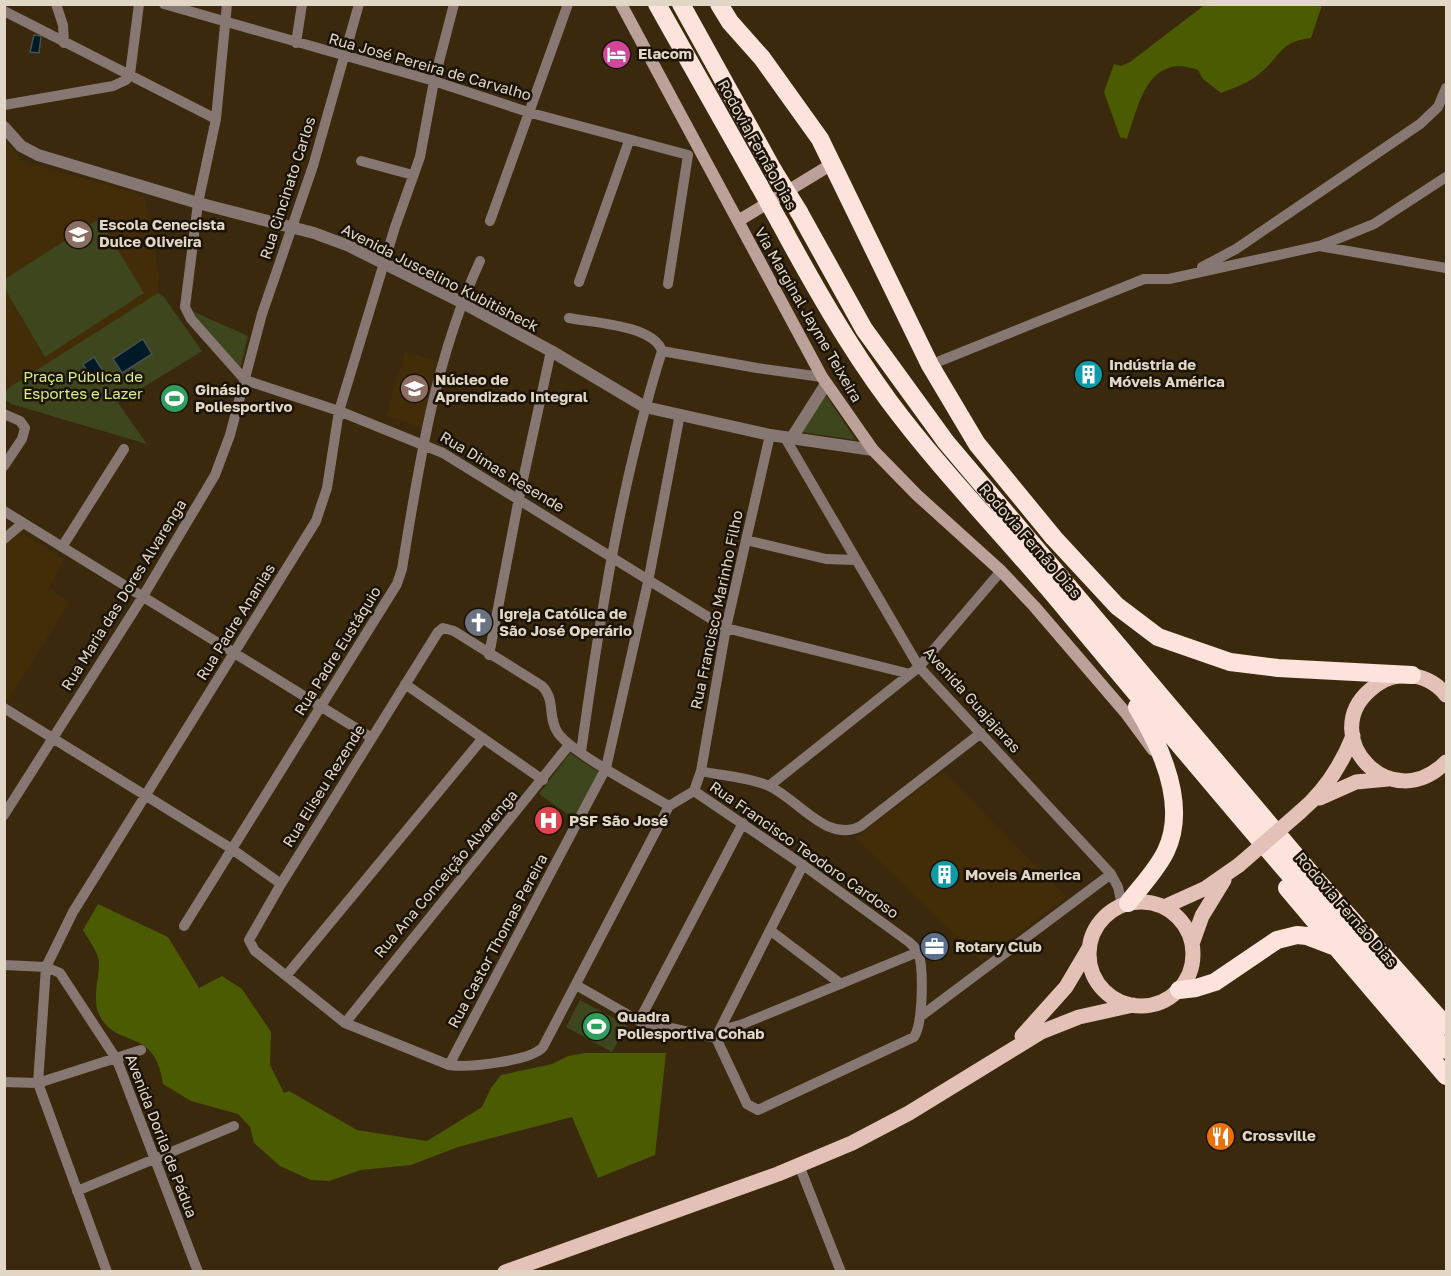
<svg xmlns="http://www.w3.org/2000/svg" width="1451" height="1276" font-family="'Golos Text',sans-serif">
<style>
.built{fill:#422d08}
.green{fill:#3d461c}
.forest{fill:#4b5b02}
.water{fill:#001926;stroke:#445256;stroke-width:1.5}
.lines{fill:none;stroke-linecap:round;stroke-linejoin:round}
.minor{stroke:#877772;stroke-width:10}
.tertiary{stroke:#877772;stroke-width:12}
.secondary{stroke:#bba199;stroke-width:12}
.primary{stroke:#e3c1b7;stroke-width:15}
.motorway{stroke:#fce3db;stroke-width:18}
.primary-bridge{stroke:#e3c1b7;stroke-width:15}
.motorway-bridge{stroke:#fce3db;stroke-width:18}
.labels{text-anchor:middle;stroke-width:5;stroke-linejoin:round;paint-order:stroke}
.poi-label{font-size:15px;font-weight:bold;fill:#e2d7c7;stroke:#1b1308;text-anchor:start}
.street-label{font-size:15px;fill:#e2d7c7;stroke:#1b1308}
.park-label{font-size:15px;fill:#d5ef86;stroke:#1b1308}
</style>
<rect width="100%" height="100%" fill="#3a290c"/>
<path class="built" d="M5,142L24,162L144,195L159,273L158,293L10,387L5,371Z
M405,352L442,362L422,428L386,416Z
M21,532L64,559L49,588L70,602L8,700L4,698V545Z
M943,771L1067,897L981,961L856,838Z"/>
<path class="green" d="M99,219L144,293L45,357L5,289V279Z
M158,293L164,297L202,351L118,403L147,444L11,404L5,399V391L10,387Z
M190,310L248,336L240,370Z
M825,394L856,440L801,432Z
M570,753L600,773L576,820L539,794Z
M580,1000L627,1025L612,1052L566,1027Z"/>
<path class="forest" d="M1206,4L1322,5L1311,38C1278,42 1281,57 1259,74C1249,83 1233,88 1221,93L1203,79L1198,70C1148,52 1139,104 1127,139L1120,137L1104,92L1114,64L1121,66L1130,62Z
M98,904L168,937L199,988L222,976L242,989L271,1032L270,1065L284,1093L289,1091L357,1130L427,1141L482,1107L491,1088L501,1075L552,1064L568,1056L585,1053H666L655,1155L598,1178L572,1117L458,1147L411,1165L361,1170L329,1181L311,1180L280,1166L254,1143L250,1127L238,1114L191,1101L163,1084C155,1025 115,1050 99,1014C92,999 99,979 99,963C99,953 88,939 83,930Z"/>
<path class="water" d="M34,35L41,36L39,53L30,52Z
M143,339L152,354L122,373L113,359Z
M94,357L105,374L93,382L83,364Z"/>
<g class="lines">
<path class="minor" d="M56,4L63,25L64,43
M164,4L434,81L531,113L688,155L668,284
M227,4L216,119L198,203L185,307L191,319L245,380L339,411L443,453L726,628L910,674
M4,11L216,119
M296,43L302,4
M4,105L113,86L126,80L130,74L139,4
M361,161L413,175
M490,221L568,4
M1322,245L1374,224L1446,177
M1202,267L1236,249L1420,124L1438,107L1446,88
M579,282L629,141
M569,318C594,323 653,325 662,351C621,481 600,617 581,752
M662,351L757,368L822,377
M930,365L1144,279H1169L1319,246L1446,268
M4,414L20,421L25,428L22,439L4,466
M784,436L919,667L1111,874L1118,887L1122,905
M4,511L372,738
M4,539L23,523
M746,540L826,559L855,560
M62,547L124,449
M443,628L454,631L542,686C556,700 547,717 558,733C572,753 644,791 669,806L543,1047C531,1061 468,1068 449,1065L345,1023L255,951L249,940L281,884L438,632Z
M489,655L519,498L551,351
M405,684L543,780
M4,708L232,849L281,884
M701,771C722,776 749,777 769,786C798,799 827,844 861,826L981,733
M769,786L919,667L1001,571
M694,791L803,865L909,942C912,945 916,948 918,952C924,967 923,1024 914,1037L758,1110L747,1104L716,1038
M694,791L701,771L726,628L770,435
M669,806L694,791
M4,815L142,598L215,475L230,435L262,314L313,166L359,4
M184,926L397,584L402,569C419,464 435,358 480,261
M771,931L841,984
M4,965L46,967L60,973L117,1060L198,1272
M286,976L483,738
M576,985L639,1021L716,1038
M921,1016L1111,874
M639,1021L743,823
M345,1023L569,745
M719,1031L743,1024L918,952
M717,1035L803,865
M449,1065L606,768L648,582L680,414
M4,1082L38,1083L141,1050
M799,1165L841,1272
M77,1191L234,1126
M107,1272L38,1083L46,967L73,912L316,521L327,488L339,411L395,227L420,157L434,81L454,4"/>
<path class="tertiary" d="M4,127L21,146L38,155L198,203L314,233L349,246L461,302L551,351L645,407L770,435L873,450
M793,436L826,384"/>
<path class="secondary" d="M621,4L822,377L873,450L917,495L1001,571L1034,606L1125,712L1153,750
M738,221L832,164"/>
<path class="primary" d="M1446,695C1434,680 1417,674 1398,676C1387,677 1378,683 1370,690C1317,736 1390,818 1446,762
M1320,798L1356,782L1388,779
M1300,812C1325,791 1341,766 1353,736
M1089 954a52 52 0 1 1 104 0a52 52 0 1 1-104 0Z
M1164,907L1206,888L1239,865
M1192,944L1202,916L1224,880
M1022,1036L1066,987L1089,948
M505,1272L778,1174L852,1143L909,1113L1041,1032L1079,1017L1133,1005"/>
<path class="motorway" d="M657,4L759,185
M681,4L773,170
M719,4L730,22L762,58L820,139L930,365L977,444L1054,538L1117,606L1158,637L1230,662L1278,668L1412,675
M799,212L864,329L946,442L1313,876L1446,1026
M780,223C813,284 847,344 889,401C944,475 1010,541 1069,613C1192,760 1315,909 1446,1050
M1287,888L1335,945
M1128,903C1141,886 1157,870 1166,851C1188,805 1161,747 1137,707
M1179,990L1196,988L1215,982L1277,940L1297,935L1307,936L1336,947L1446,1076"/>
<path class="primary-bridge" d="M1239,865L1300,812"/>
<path class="motorway-bridge" d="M773,170L799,212
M759,185L780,223"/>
</g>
<defs>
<symbol id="hotel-disc" viewBox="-11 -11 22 22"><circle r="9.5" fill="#d1479c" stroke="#1b1308"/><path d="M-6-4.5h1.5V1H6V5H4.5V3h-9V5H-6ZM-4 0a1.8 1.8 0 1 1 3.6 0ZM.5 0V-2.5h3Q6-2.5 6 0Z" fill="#fff"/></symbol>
<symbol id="school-disc" viewBox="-11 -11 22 22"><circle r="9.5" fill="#8d6e63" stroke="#1b1308"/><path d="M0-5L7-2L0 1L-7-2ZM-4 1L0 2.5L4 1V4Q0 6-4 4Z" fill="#fff"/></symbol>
<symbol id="building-disc" viewBox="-11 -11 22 22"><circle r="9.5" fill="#0f9aa8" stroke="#1b1308"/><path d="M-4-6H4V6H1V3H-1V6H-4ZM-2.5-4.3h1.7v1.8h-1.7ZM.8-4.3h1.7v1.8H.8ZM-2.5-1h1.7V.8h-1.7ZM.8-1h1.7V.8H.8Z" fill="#fff"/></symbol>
<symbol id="stadium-disc" viewBox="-11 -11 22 22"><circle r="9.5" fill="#2e9e5b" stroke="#1b1308"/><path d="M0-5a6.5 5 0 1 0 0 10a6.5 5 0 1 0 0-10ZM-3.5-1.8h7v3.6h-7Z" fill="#fff"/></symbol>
<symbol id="church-disc" viewBox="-11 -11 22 22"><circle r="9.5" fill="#6b7280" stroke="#1b1308"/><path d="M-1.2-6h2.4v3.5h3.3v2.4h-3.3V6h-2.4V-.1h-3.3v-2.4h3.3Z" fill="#fff"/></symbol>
<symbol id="hospital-disc" viewBox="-11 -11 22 22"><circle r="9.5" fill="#e0444e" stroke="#1b1308"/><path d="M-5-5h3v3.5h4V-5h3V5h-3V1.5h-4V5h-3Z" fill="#fff"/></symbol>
<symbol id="office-disc" viewBox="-11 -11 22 22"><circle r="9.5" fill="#5c6f8a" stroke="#1b1308"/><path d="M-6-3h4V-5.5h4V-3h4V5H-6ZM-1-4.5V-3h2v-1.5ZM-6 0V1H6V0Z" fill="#fff"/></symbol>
<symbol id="restaurant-disc" viewBox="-11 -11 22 22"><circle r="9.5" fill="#e8710a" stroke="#1b1308"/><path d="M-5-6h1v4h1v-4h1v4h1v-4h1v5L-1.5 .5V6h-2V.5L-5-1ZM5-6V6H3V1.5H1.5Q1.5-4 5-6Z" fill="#fff"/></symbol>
</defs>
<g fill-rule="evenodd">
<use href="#hotel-disc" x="600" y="38" width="33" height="33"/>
<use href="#school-disc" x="62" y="218" width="33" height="33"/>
<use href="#building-disc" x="1072" y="358" width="33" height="33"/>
<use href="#school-disc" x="398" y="372" width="33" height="33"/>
<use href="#stadium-disc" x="158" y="382" width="33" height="33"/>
<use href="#church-disc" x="462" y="606" width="33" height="33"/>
<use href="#hospital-disc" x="532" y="804" width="33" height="33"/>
<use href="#building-disc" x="928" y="858" width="33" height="33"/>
<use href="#office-disc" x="918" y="930" width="33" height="33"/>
<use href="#stadium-disc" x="580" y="1010" width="33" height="33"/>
<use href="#restaurant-disc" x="1204" y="1120" width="33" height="33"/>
</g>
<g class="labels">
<g class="poi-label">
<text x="638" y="59">Elacom</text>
<text x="99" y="230">Escola Cenecista<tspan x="99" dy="17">Dulce Oliveira</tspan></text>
<text x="1109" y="370">Indústria de<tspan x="1109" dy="17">Móveis América</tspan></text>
<text x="435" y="385">Núcleo de<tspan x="435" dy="17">Aprendizado Integral</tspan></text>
<text x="195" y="395">Ginásio<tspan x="195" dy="17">Poliesportivo</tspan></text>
<text x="499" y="619">Igreja Católica de<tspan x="499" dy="17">São José Operário</tspan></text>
<text x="569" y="826">PSF São José</text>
<text x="965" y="880">Moveis America</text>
<text x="955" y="952">Rotary Club</text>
<text x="617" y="1022">Quadra<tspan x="617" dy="17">Poliesportiva Cohab</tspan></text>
<text x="1242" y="1141">Crossville</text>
</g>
<g class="street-label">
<text transform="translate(430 67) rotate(16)" y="5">Rua José Pereira de Carvalho</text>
<text transform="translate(757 145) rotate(61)" y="5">Rodovia Fernão Dias</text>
<text transform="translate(288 188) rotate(-72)" y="5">Rua Cincinato Carlos</text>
<text transform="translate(440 278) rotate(27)" y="5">Avenida Juscelino Kubitisheck</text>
<text transform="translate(808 315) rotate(60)" y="5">Via Marginal Jayme Teixeira</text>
<text transform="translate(502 472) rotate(31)" y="5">Rua Dimas Resende</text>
<text transform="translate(1030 541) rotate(49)" y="5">Rodovia Fernão Dias</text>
<text transform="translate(124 595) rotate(-58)" y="5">Rua Maria das Dores Alvarenga</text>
<text transform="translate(717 610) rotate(-78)" y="5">Rua Francisco Marinho Filho</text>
<text transform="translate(236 622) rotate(-58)" y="5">Rua Padre Ananias</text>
<text transform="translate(338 651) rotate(-58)" y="5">Rua Padre Eustáquio</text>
<text transform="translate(972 700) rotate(48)" y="5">Avenida Guajajaras</text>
<text transform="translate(324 786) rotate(-58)" y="5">Rua Eliseu Rezende</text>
<text transform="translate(804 850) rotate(35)" y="5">Rua Francisco Teodoro Cardoso</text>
<text transform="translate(446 874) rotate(-50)" y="5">Rua Ana Conceição Alvarenga</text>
<text transform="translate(1346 910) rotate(49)" y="5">Rodovia Fernão Dias</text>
<text transform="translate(498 941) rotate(-62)" y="5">Rua Castor Thomas Pereira</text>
<text transform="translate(161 1136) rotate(69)" y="5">Avenida Dorila de Pádua</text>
</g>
<g class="park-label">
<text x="83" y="382">Praça Pública de<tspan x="83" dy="17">Esportes e Lazer</tspan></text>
</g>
</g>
<rect width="1451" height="1276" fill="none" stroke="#e2d7c7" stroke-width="12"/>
</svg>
